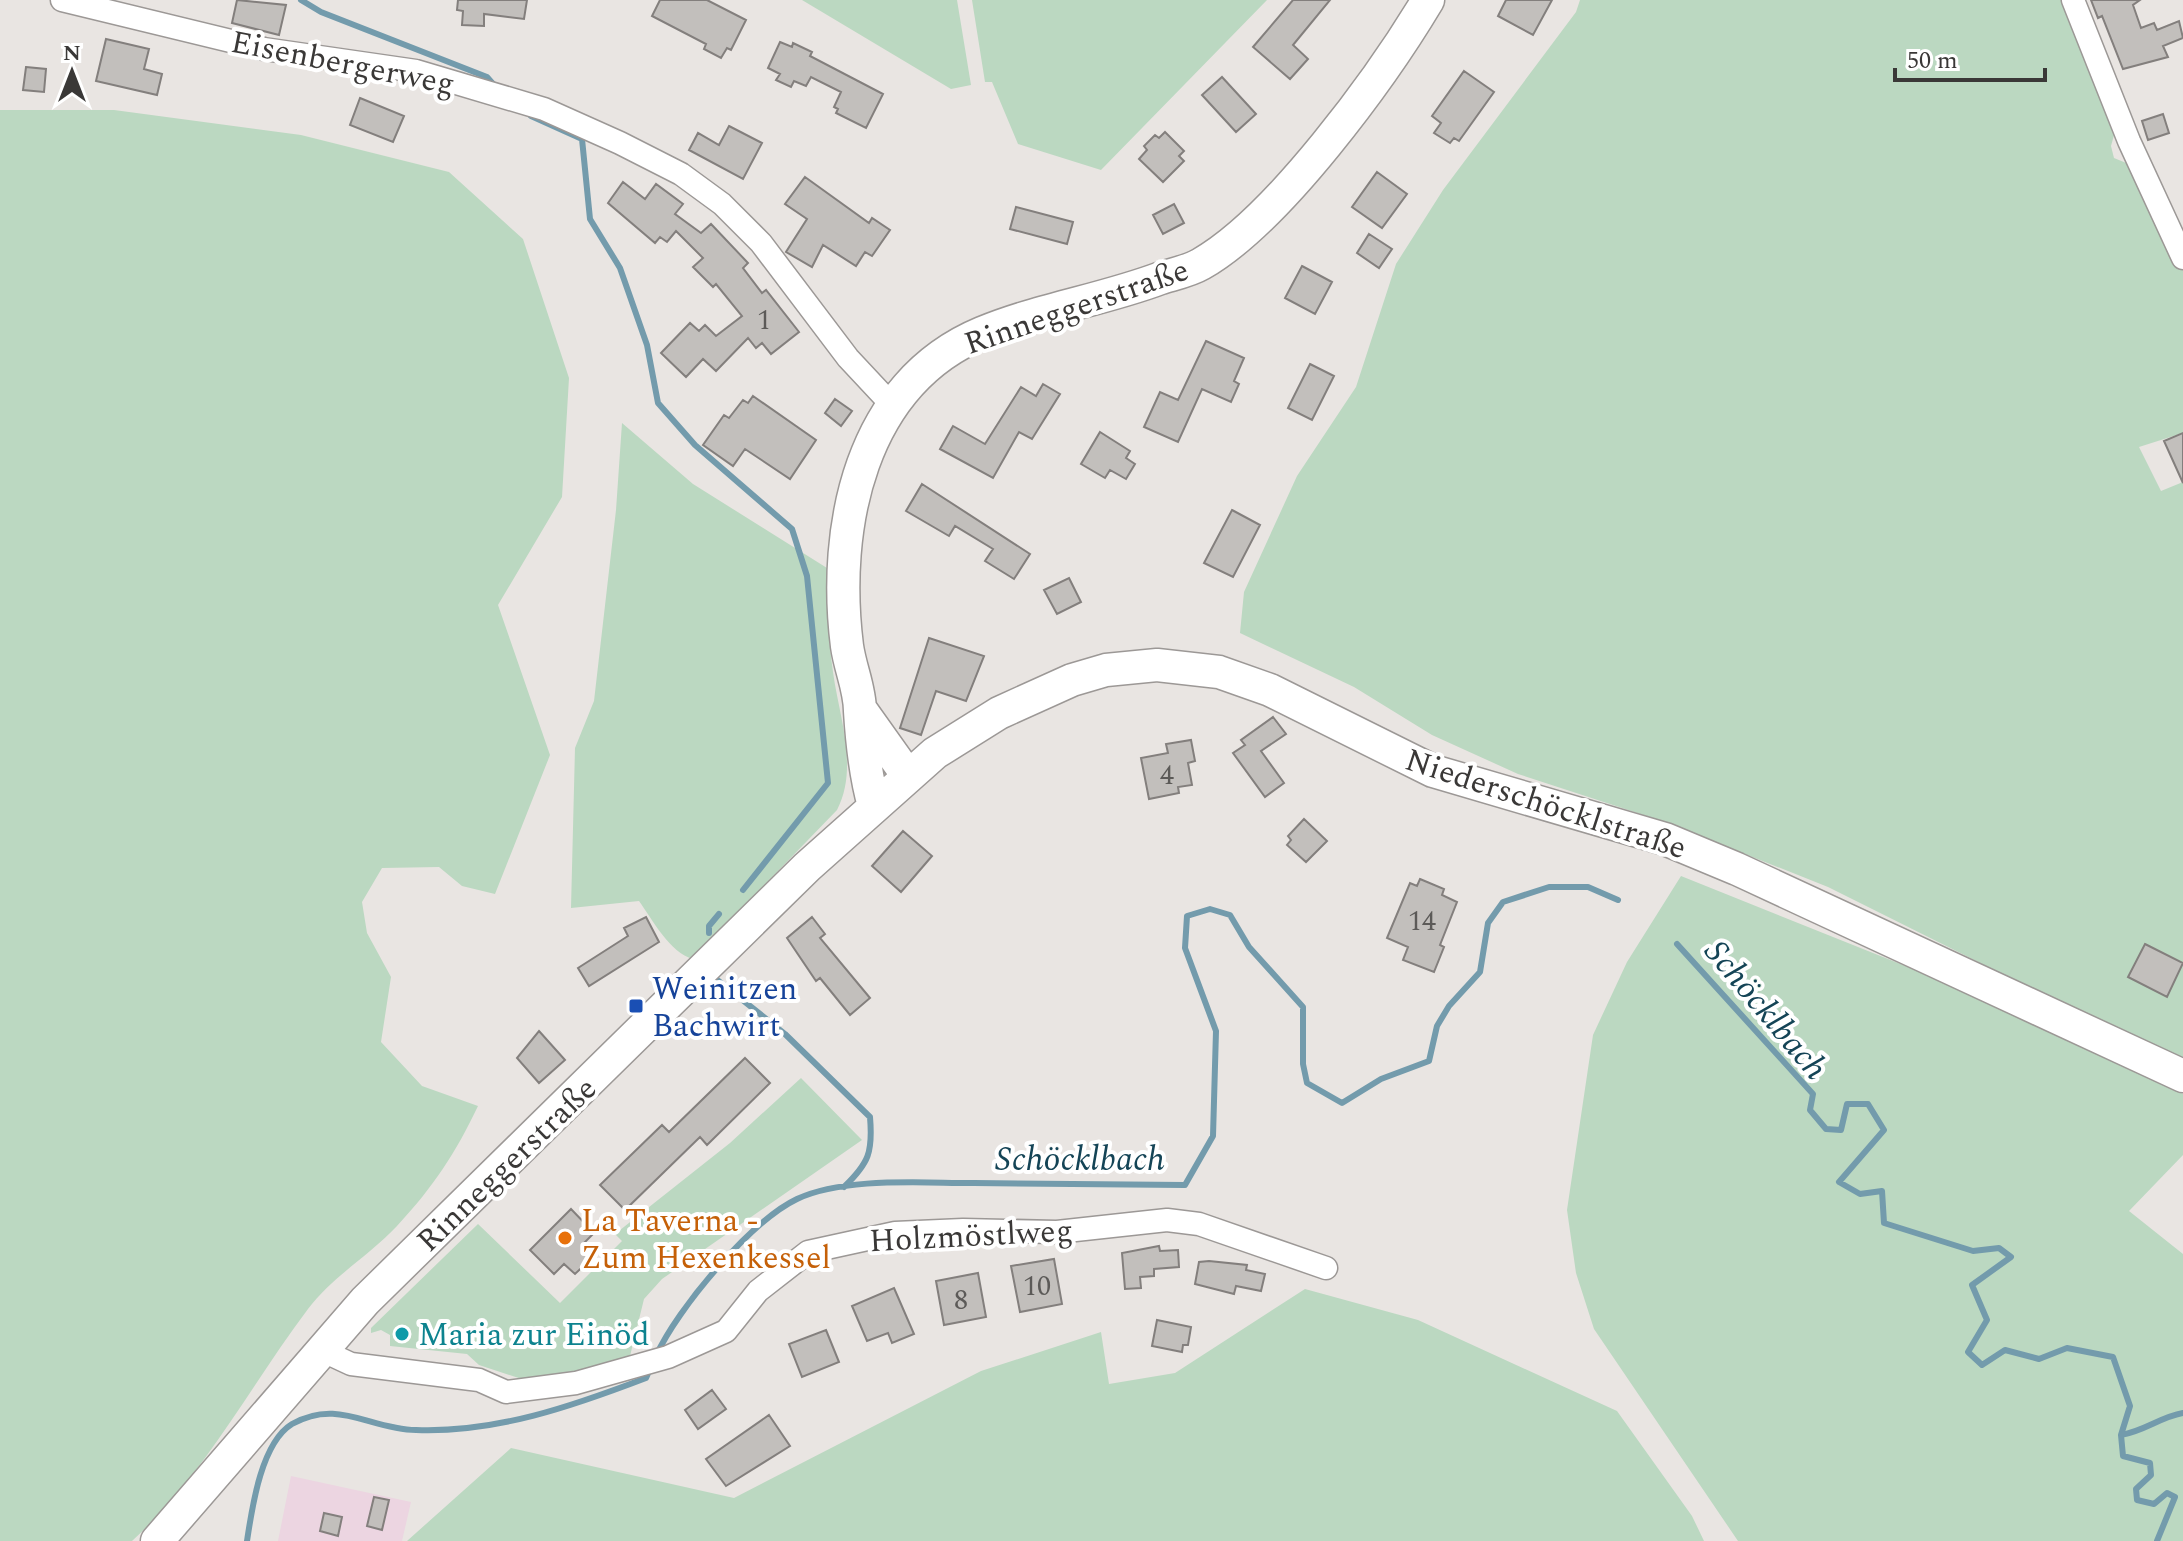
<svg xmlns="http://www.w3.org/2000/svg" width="2183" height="1541" font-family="Spectral,serif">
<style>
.industrial{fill:#ecd5e1}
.green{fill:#bbd8c1}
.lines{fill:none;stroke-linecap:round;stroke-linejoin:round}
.stream{stroke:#739bac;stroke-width:6}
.building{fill:#c2bfbc;stroke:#837f7d;stroke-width:2}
.street-casing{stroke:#9c9896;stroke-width:25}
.secondary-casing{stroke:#9c9896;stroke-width:35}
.street{stroke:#fff;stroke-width:22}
.secondary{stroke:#fff;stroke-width:32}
.transit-dot{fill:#1a4fb4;stroke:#fff;stroke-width:3}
.food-dot{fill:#e8710a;stroke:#fff;stroke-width:3}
.culture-dot{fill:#0f9aa8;stroke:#fff;stroke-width:3}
.labels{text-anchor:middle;stroke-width:8;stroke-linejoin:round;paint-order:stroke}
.number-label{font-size:28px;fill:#5c5a58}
.street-label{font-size:32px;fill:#3a3837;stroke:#fff}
.transit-label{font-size:32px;fill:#164399;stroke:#fff;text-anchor:start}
.food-label{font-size:32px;fill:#c56008;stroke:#fff;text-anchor:start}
.culture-label{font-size:32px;fill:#0d838f;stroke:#fff;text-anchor:start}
.water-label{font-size:34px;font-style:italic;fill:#144456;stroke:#fff}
</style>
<rect width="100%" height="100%" fill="#e9e5e2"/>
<path class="industrial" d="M291,1476L411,1502L402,1541H278Z"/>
<path class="green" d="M802,0H957L971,85L951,89Z
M972,0H1267L1101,170L1018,144L992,82H985Z
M1580,0H2066L2116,128L2111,146L2114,158L2136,167L2183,269V433L2139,447L2161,491L2183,482V1064L1828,887L1662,821L1518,774L1432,735L1354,687L1240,633L1244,592L1297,476L1356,387L1396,264L1443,190L1576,12Z
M0,110H114L301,135L449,172L523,239L569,378L562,497L498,605L550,755L495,894L462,886L439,867L382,868L362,902L367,933L391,977L381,1042L422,1086L478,1106C455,1154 434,1186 397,1226C370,1255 332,1277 308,1309C250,1386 204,1476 132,1541H0Z
M622,423L693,484L827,568C827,603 828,637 833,672C839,717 859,767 837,810L693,959C670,953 652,919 639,901L571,908L575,748L594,701L616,510Z
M1681,876L1913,969L2183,1094V1155L2129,1211L2183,1254V1541H1738L1594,1329L1576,1273L1567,1210L1593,1035L1627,962Z
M801,1078L862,1140L662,1279L644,1299L630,1356L606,1367L531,1382L479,1365L467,1354L390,1346V1335L381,1330L371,1333V1328L478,1224L560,1303L622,1241L615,1234L730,1143Z
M1305,1289L1418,1320L1617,1411L1692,1516L1704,1541H407L511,1448L734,1498L981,1371L1101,1332L1109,1384L1175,1373Z"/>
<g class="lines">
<path class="stream" d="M301,0L321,12L487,77L494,85
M531,116L582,139L590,219L620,268L647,345L658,403L695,445L792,529L807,576L828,783L743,890
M709,933V926L719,914
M1677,944L1813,1094L1810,1110L1826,1129L1841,1130L1847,1104H1868L1884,1130L1839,1182L1860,1194L1882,1191L1884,1223L1973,1251L1999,1248L2011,1257L1972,1285L1987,1320L1968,1352L1982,1365L2005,1350L2039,1359L2067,1348L2113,1357L2130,1406L2121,1435L2123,1456L2150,1463L2151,1475L2136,1489L2137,1500L2154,1504L2167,1493L2175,1497L2157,1541
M715,978L785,1034L870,1117C873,1152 869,1163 844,1187
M656,1356C677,1309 751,1221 797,1199C844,1177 920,1183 971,1183C1042,1184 1113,1184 1185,1185L1213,1136L1216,1031L1185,948L1187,916L1210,909L1230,915L1249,947L1303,1007V1064L1307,1083L1342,1103L1381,1079L1429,1061L1437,1026L1449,1006L1480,972L1488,923L1503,902L1549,887H1588L1618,900
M2121,1435C2145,1431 2160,1417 2183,1413
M247,1541C252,1508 261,1443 292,1424C338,1398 369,1429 416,1430C496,1433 573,1406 646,1378L650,1369"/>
</g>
<path class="building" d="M237,0L286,5L279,35L232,23Z
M458,0H527L524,19L484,14V26L462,25L463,11L457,10Z
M660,0H707L746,20L731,50L727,48L721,58L704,49L706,44L652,16Z
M1293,0H1330L1293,45L1308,59L1290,79L1253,47Z
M1506,0H1552L1533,35L1498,16Z
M2091,0H2140L2133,5L2141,28L2154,23L2157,30L2179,21L2183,38L2163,46L2168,57L2123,69L2102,16L2098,18Z
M106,39L149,49L144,69L162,74L157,95L96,81Z
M780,42L792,47L793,43L812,52L810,56L883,94L866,128L836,113L838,109L834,107L841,92L811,77L806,86L794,81L791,87L776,80L780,74L768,68Z
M26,67L46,69L44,92L23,90Z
M1464,71L1494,92L1459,141L1454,138L1450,143L1434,133L1441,123L1432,116Z
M1222,77L1256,114L1236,132L1202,95Z
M360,98L404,116L393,142L350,125Z
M2163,114L2169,133L2148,140L2142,121Z
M729,126L762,143L743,179L689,150L698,133L719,145Z
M1165,132L1184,151L1179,156L1184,161L1163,182L1139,159L1147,150L1144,146L1155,135L1159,138Z
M1377,172L1407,194L1382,228L1352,207Z
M805,177L869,223L872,218L890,230L872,256L865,252L856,266L823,245L812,267L786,252L807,219L785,204Z
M623,182L645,199L656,184L683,204L675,214L701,233L711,224L748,263L743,268L762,293L766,290L799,332L771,354L762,343L756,348L748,338L716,371L703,359L686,377L661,353L690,323L699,331L705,325L716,336L742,316L716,284L713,287L693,267L703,258L676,231L667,242L660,237L655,243L608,203Z
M1174,204L1184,223L1163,234L1153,215Z
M1016,207L1073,222L1067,244L1010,229Z
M1369,234L1392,249L1379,268L1357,253Z
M1302,266L1332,282L1315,314L1285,298Z
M1206,341L1244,358L1234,381L1239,384L1231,402L1202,389L1178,442L1144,427L1160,392L1178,400Z
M1310,364L1334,376L1312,420L1288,408Z
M1043,384L1060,394L1032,439L1019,432L993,478L940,449L953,426L985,444L1021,387L1036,396Z
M753,396L816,440L790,479L745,449L733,466L703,445L724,415L729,418L743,400L748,403Z
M835,399L852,411L841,426L825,413Z
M1100,432L1130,451L1126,458L1135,464L1126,479L1110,470L1105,478L1081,464Z
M2183,433V483L2164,441Z
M922,484L1030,554L1014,579L985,561L993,549L955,526L949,536L906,511Z
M1232,510L1260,525L1233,577L1204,563Z
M1069,578L1081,602L1057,614L1044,590Z
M929,638L984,656L966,701L936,691L921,735L900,728Z
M1273,717L1286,734L1261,751L1284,783L1265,797L1233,753L1245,745L1241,740Z
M1191,740L1195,761L1188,763L1192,785L1178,787L1179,793L1149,799L1141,758L1168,753L1166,744Z
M1304,819L1327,841L1306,862L1287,845L1291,840L1288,836Z
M903,831L932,856L901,892L872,866Z
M1420,879L1444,889L1442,895L1457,902L1440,945L1444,947L1434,972L1403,960L1408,947L1387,938L1410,883L1417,886Z
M646,917L659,942L589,986L578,968L628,936L624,928Z
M812,917L825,934L820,938L870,998L850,1015L820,978L816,981L787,938Z
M2145,944L2183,963L2167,997L2128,977Z
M539,1031L565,1060L539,1083L517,1058Z
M745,1058L770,1083L707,1145L700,1137L625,1210L600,1185L662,1125L669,1132Z
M571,1209L594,1233L584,1243L595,1255L575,1274L564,1264L554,1274L530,1250Z
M1159,1246L1160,1251L1178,1250L1179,1267L1154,1269V1276L1140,1277L1141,1288L1125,1289L1122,1253Z
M1054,1259L1062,1304L1020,1312L1011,1266Z
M1209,1261L1247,1265L1246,1270L1265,1274L1261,1291L1236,1286L1234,1294L1195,1284L1199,1262Z
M978,1273L986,1317L944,1325L936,1281Z
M894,1288L914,1334L892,1343L888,1333L867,1341L852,1306Z
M1157,1320L1191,1327L1188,1345H1183L1182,1352L1152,1346Z
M826,1330L839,1362L802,1377L789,1344Z
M712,1390L726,1409L698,1429L685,1410Z
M769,1415L790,1446L726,1486L706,1459Z
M374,1497L389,1500L382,1530L367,1526Z
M324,1513L342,1517L338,1536L320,1531Z"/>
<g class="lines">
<defs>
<path id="street" d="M62,0L264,49L416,71L544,109L620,143L681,174L722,204L761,243L848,358L891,404
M2073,0L2129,141L2183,258
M321,1350L351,1364L479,1380L506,1392L576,1383L668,1357L726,1331L758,1291L808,1252L895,1233L963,1230L1057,1232L1167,1220L1199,1224L1326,1268"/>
<path id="secondary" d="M861,710L908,776
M874,806C865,774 862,744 860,711C860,689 850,668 847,646C832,527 860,384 982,333C1040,309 1103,300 1161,278C1174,274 1189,271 1201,264C1278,220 1382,77 1428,0
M157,1541L365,1301L807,867L935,753L999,713L1072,680L1106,670L1157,665L1219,672L1270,690L1433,771L1665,839L1737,869L2183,1076"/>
</defs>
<use href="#street" class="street-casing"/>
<use href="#secondary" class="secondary-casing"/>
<use href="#street" class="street"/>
<use href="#secondary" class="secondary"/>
</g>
<rect class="transit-dot" x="628" y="998" width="16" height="16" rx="4"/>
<circle class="food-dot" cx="565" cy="1238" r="8"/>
<circle class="culture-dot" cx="402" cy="1334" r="8"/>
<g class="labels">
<g class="number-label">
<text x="764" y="329">1</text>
<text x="1167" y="784">4</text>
<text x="1422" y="930">14</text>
<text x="1037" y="1295">10</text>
<text x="961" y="1309">8</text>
</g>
<g class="street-label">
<text transform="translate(343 62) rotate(11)" y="11">Eisenbergerweg</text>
<text transform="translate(1076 306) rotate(-19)" y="11">Rinneggerstraße</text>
<text transform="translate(1546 803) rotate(18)" y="11">Niederschöcklstraße</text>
<text transform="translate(506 1164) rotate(-44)" y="11">Rinneggerstraße</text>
<text transform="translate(971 1235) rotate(-3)" y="11">Holzmöstlweg</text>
</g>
<g class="transit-label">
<text x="652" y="999">Weinitzen<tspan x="652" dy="37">Bachwirt</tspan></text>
</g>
<g class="food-label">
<text x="581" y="1231">La Taverna -<tspan x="581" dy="37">Zum Hexenkessel</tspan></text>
</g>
<g class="culture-label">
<text x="418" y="1345">Maria zur Einöd</text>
</g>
<g class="water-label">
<text transform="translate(1767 1009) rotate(50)" y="12">Schöcklbach</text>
<text x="1080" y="1170">Schöcklbach</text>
</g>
</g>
<g transform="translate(72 72)" stroke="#ffffff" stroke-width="6" paint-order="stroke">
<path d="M0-6L14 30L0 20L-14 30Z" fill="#3a3837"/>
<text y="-12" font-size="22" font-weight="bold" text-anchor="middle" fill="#3a3837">N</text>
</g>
<path d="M1895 68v12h150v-12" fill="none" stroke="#3a3837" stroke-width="4"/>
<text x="1907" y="68" font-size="24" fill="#3a3837" stroke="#ffffff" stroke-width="6" paint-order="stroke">50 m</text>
</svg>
